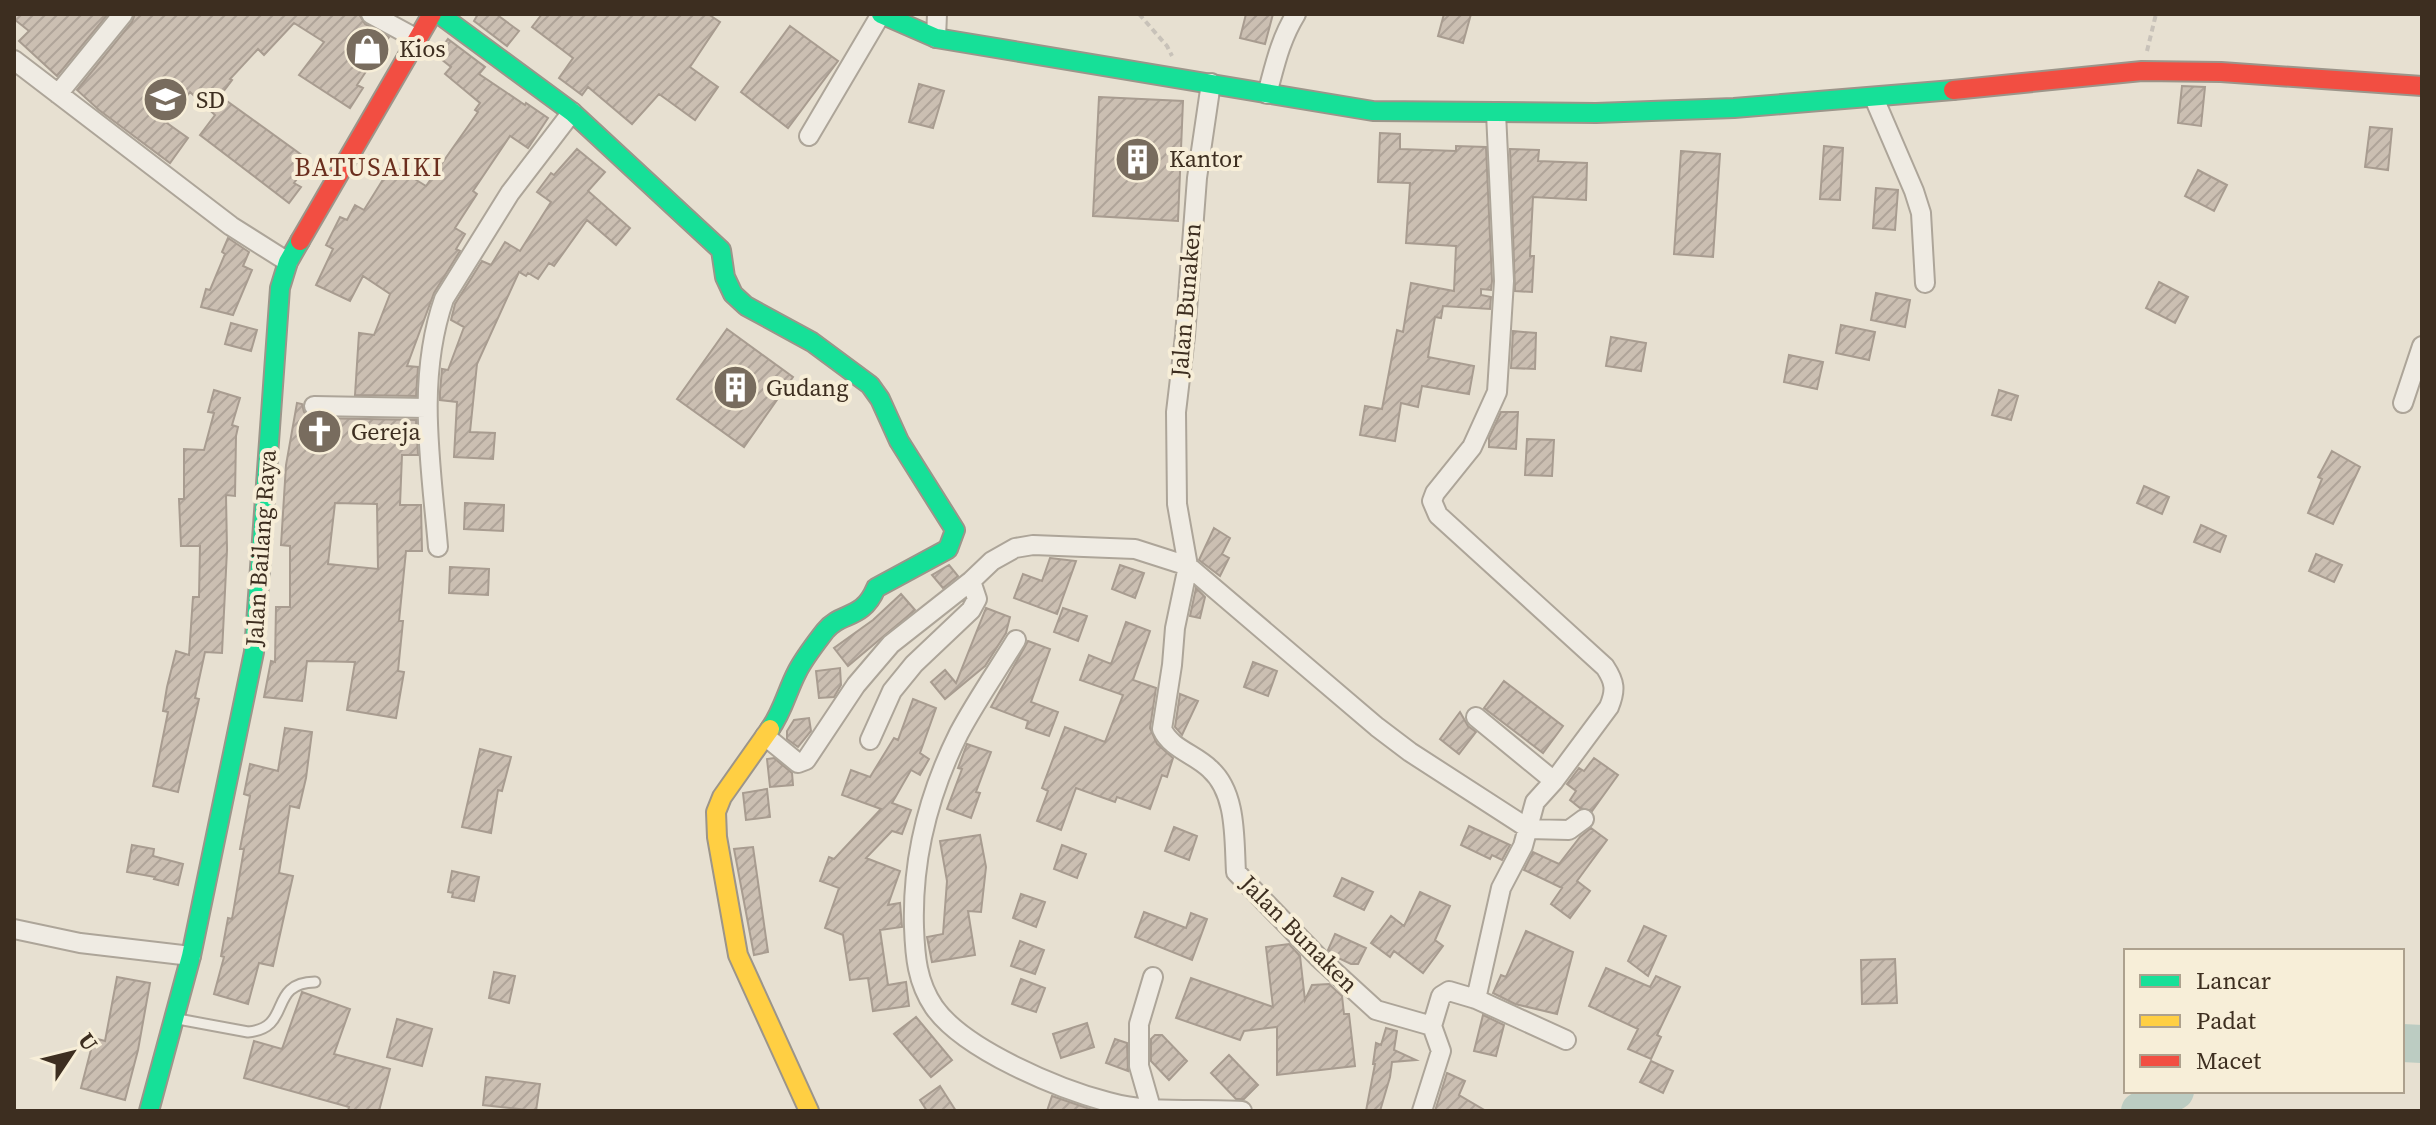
<svg xmlns="http://www.w3.org/2000/svg" width="2436" height="1125" font-family="'Source Serif 4',serif">
<style>
.lines{fill:none;stroke-linecap:round;stroke-linejoin:round}
.river{stroke:#bcccc2;stroke-width:38}
.building{fill:url(#building-hatch);stroke:#a89c90;stroke-width:2;fill-rule:evenodd}
.lane-casing{stroke:#ada599;stroke-width:13}
.street-casing{stroke:#ada599;stroke-width:22}
.fast-casing{stroke:#9c958a;stroke-width:22}
.slow-casing{stroke:#9c958a;stroke-width:22}
.jam-casing{stroke:#9c958a;stroke-width:22}
.path{stroke:#c8c2b9;stroke-width:4;stroke-dasharray:6 4;stroke-linecap:butt}
.lane{stroke:#efebe3;stroke-width:9}
.street{stroke:#efebe3;stroke-width:18}
.fast{stroke:#16e098;stroke-width:18}
.slow{stroke:#ffcf43;stroke-width:18}
.jam{stroke:#f24e42;stroke-width:18}
.labels{text-anchor:middle;stroke-width:8;stroke-linejoin:round;paint-order:stroke}
.poi-label{font-size:24px;fill:#3d2e20;stroke:#f7eed8;text-anchor:start}
.street-label{font-size:24px;fill:#3d2e20;stroke:#f7eed8}
.neighbourhood-label{font-size:26px;letter-spacing:2px;fill:#6b2e1e;stroke:#f7eed8}
</style>
<defs>
<pattern id="building-hatch" width="6" height="6" patternUnits="userSpaceOnUse" patternTransform="scale(2)"><rect width="6" height="6" fill="#cbbfb2"/><path d="M-1 1l2-2M0 6l6-6M5 7l2-2" fill="none" stroke="#afa499"/></pattern>
</defs>
<rect width="100%" height="100%" fill="#e7e0d1"/>
<g class="lines">
<path class="river" d="M2402,1043L2422,1044
M2140,1111L2175,1091"/>
</g>
<path class="building" d="M14,14H108L57,76L19,41L29,31L14,19Z
M135,14H359L365,24L389,37L357,85L363,88L350,108L299,75L324,42L294,23L264,55L258,49L230,79L232,80L220,96L310,161L294,183L301,187L289,203L200,135L215,115L190,92L167,123L188,138L170,163L99,110L77,90L132,22Z
M478,14H496L519,31L507,46L474,21Z
M542,14H708L720,22L690,67L718,87L695,120L659,94L632,124L588,87L582,95L559,78L573,58L532,27Z
M1246,14H1273L1265,44L1240,38Z
M1444,14H1471L1463,43L1438,36Z
M790,26L838,61L788,128L741,92Z
M448,39L485,67L479,74L525,105L526,103L548,118L528,148L510,136L473,191L477,194L455,228L465,234L456,249L460,251L434,293L407,366L418,367L416,396L355,395L359,333L374,335L390,294L363,276L350,301L316,285L333,249L326,245L340,217L347,220L355,205L364,210L392,165L426,186L478,112L475,110L480,103L445,74L451,67L436,55Z
M919,84L944,91L933,128L909,122Z
M2182,86L2205,87L2201,126L2178,123Z
M1099,97L1183,101L1178,221L1093,216Z
M2370,127L2392,129L2388,170L2365,167Z
M1380,133L1400,134V149L1456,151V146L1486,147L1492,281L1491,290L1481,289V295L1491,297L1490,309L1443,306L1441,318L1435,317L1428,357L1474,366L1469,394L1422,386L1418,407L1401,403L1395,441L1360,435L1365,406L1382,409L1397,330L1403,332L1411,283L1454,291L1456,246L1406,243L1410,183L1378,182Z
M1824,146L1843,148L1840,200L1820,199Z
M577,149L605,172L588,191L630,228L616,245L587,220L554,266L549,263L538,279L528,273L526,276L519,272L477,364L470,432L495,433L493,459L454,457L457,402L440,400V392L442,369L448,370L464,327L451,320L455,304L482,261L491,265L505,242L520,251L551,202L537,192L551,173L554,175Z
M1510,149L1539,150L1538,161L1587,163L1586,200L1533,197L1530,256H1534L1532,292L1515,291Z
M1681,151L1720,154L1713,257L1674,254Z
M2198,170L2227,185L2214,211L2185,196Z
M1876,188L1898,190L1895,230L1873,228Z
M228,238L249,252L243,266L252,270L233,315L201,307L206,289L210,290L225,254L222,252Z
M2159,282L2188,297L2175,323L2146,308Z
M1876,293L1910,300L1905,327L1871,320Z
M231,323L257,330L251,351L225,344Z
M1841,325L1875,332L1869,360L1836,353Z
M727,329L793,377L744,447L677,399Z
M1513,331L1536,333L1535,369L1511,368Z
M1611,337L1646,343L1641,371L1606,366Z
M1789,355L1823,362L1817,389L1784,382Z
M214,390L240,398L232,425L238,427L236,436L235,496L226,495L227,550L222,653L205,652L195,698L199,699L178,792L153,786L168,712L163,711L167,687L176,651L189,655L193,597H199L200,546H181L179,499H184V449L204,450L214,413L208,412Z
M1999,390L2018,396L2011,420L1992,415Z
M297,403L302,404L304,412L314,418L416,420L418,455H402L400,505H421L422,551H406L399,621H403L398,671L404,672L396,718L347,710L355,662L307,661L302,701L264,697L271,661L275,662L276,607H290V546L281,545L286,465ZM335,503L377,504L378,569L328,564Z
M1501,412H1518L1516,449L1489,447V438Z
M1527,439L1554,440L1552,476L1525,475Z
M2332,451L2360,467L2333,524L2308,513L2322,479L2318,477Z
M2144,486L2169,497L2162,514L2137,503Z
M465,503L504,505L503,531L464,529Z
M2201,525L2226,536L2220,552L2194,542Z
M1214,528L1230,538L1222,554L1229,558L1220,576L1199,560Z
M2316,554L2342,565L2334,582L2309,571Z
M1050,558L1076,561L1057,614L1014,598L1023,574L1042,581Z
M949,565L958,576L943,588L932,575Z
M1120,565L1144,573L1135,598L1112,589Z
M450,567L489,569L488,595L449,593Z
M1196,588L1205,597L1200,618L1190,616Z
M901,594L915,610L848,666L834,648L873,620Z
M986,608L1010,617L1006,633L985,666L945,699L931,682L945,670L956,683Z
M1063,608L1087,616L1078,641L1054,632Z
M1126,622L1150,631L1133,680L1156,688L1150,728L1157,744L1173,758L1167,777L1162,775L1150,809L1117,797L1115,802L1076,788L1061,830L1037,821L1048,791L1042,788L1065,727L1105,742L1123,695L1080,680L1089,655L1111,664Z
M1028,641L1050,649L1031,702L1058,712L1049,736L1026,728L1028,721L991,707Z
M1253,662L1277,671L1268,696L1244,687Z
M840,668L841,685L834,697L819,698L816,671Z
M1504,681L1563,726L1543,753L1484,708Z
M1180,694L1198,701L1182,735L1175,727Z
M913,699L936,708L920,753L929,759L920,775L911,770L892,803L911,810L902,834L892,831L866,858L900,871L888,905L900,903L902,927L880,930L888,985L906,982L909,1006L873,1011L868,978L850,980L843,935L825,928L839,888L820,881L829,857L834,859L881,809L842,795L851,770L870,777L894,738L898,740Z
M1460,712L1468,726L1476,732L1459,754L1440,739Z
M809,718L811,731L798,747L787,739V731L794,720Z
M285,728L312,732L306,778L299,808L290,806L279,873L293,876L273,966L259,963L248,1004L214,994L224,957L221,956L228,918L232,919L244,849H240L250,796L244,794L250,764L278,771Z
M967,744L991,752L976,792L980,793L971,818L947,809L962,769L958,768Z
M480,749L511,757L502,791L498,790L491,833L462,827Z
M774,758L792,773L793,785L770,787L767,759Z
M1594,758L1618,775L1592,811L1580,808L1570,800L1576,791L1567,784L1579,768L1584,771Z
M767,789L770,817L746,820L743,793Z
M1469,826L1510,845L1502,860L1492,855L1490,859L1461,845Z
M1174,827L1197,836L1189,860L1165,851Z
M1591,828L1607,840L1577,881L1590,891L1570,918L1551,904L1562,888L1524,870L1533,852L1559,864L1580,837Z
M980,835L986,867L981,912L968,911L975,955L932,962L927,937L943,934L947,881L940,841Z
M132,845L154,849L153,856L183,864L178,885L154,879L155,877L127,872Z
M1062,845L1086,854L1077,878L1054,869Z
M753,847L768,952L754,955L734,849Z
M452,871L479,877L474,901L452,897L453,893L448,892Z
M1342,878L1373,892L1364,910L1334,896Z
M1420,892L1450,906L1435,940L1443,946L1423,973L1394,951L1390,957L1371,943L1391,916L1404,926Z
M1021,894L1045,902L1036,927L1013,918Z
M1144,912L1186,928L1191,913L1207,919L1192,960L1135,937Z
M1644,926L1666,936L1648,976L1628,961Z
M1526,931L1573,952L1557,1014L1515,1004L1493,993L1501,975L1506,977Z
M1335,934L1366,948L1358,964H1351L1336,957L1328,950Z
M1020,941L1044,950L1035,974L1011,966Z
M1289,944L1300,956L1305,1000L1312,985L1329,984L1342,996L1344,1014H1349L1355,1066L1277,1075V1027L1244,1031L1240,1040L1176,1018L1191,978L1273,1007L1266,947Z
M1895,959L1897,1003L1862,1004L1861,960Z
M1606,968L1650,987L1656,976L1680,987L1657,1035L1661,1037L1651,1059L1628,1049L1638,1029L1589,1006Z
M494,972L515,976L509,1003L489,998Z
M117,977L150,983L138,1050L125,1100L81,1088L94,1038L105,1041Z
M1021,979L1045,988L1036,1012L1012,1004Z
M302,992L350,1009L334,1054L390,1069L379,1111H348L349,1107L244,1078L254,1041L282,1049Z
M1483,1015L1504,1025L1496,1056L1474,1051Z
M916,1017L952,1060L931,1077L894,1034Z
M397,1019L432,1029L422,1066L387,1057Z
M1087,1023L1094,1047L1061,1058L1053,1034Z
M1386,1028L1397,1031L1394,1050L1416,1060L1392,1062L1390,1077L1380,1111H1366L1375,1064H1373L1376,1043L1381,1045Z
M1155,1035H1162L1187,1061L1169,1080L1151,1061V1039Z
M1115,1039L1127,1043L1128,1071L1106,1063Z
M1229,1055L1258,1085L1244,1099H1236L1211,1073Z
M1651,1061L1673,1071L1663,1093L1640,1082Z
M1447,1073L1465,1081L1459,1095L1486,1111H1435Z
M486,1077L540,1084L536,1111L483,1105Z
M940,1086L956,1111H927L920,1100Z
M1052,1096L1084,1107L1096,1111H1047Z"/>
<g class="lines">
<defs>
<path id="lane" d="M178,1019L248,1032C293,1028 267,983 315,982"/>
<path id="street" d="M371,14L417,39
M936,38L937,14
M14,60L231,226L288,262
M1211,83L1197,178L1185,336L1176,412L1177,504L1188,566L1175,628L1172,665L1162,729C1171,749 1195,754 1210,769C1237,793 1234,839 1236,872L1319,958L1376,1010L1432,1026
M58,94L123,14
M1267,94C1275,65 1280,40 1296,14
M1874,98L1914,191L1921,213L1925,283
M1496,113L1504,281L1497,392L1472,447L1435,493L1432,501L1438,515L1605,667C1615,682 1616,690 1609,707L1554,781
M809,136L881,14
M2403,403L2422,346
M314,406L426,408
M438,547C431,465 416,380 444,299L510,193L572,112
M1016,640C997,671 976,701 959,733C929,793 912,860 914,927C915,956 917,982 934,1007C964,1050 1059,1089 1108,1102C1150,1114 1199,1108 1242,1111
M1476,717L1554,781L1535,802L1523,846L1501,888L1476,999
M765,736L798,763L806,760L856,685L891,644L971,581L992,561L1015,548L1033,545L1135,549L1188,566L1377,727L1410,752L1529,829L1569,830L1584,819
M870,740L892,691L914,664L971,610L977,599L971,581
M14,929L80,943L191,956
M1432,1026L1441,996L1449,991L1476,999L1566,1040
M1151,1108L1139,1066V1024L1153,977
M1422,1111L1441,1051L1432,1026"/>
<path id="fast" d="M439,14L572,112L721,250L725,277L733,294L746,306L812,342L870,385L880,399L899,441L955,530L948,549L876,588C862,621 841,611 825,631C816,643 804,658 797,672C787,691 783,711 770,729
M881,14L936,38L1373,111L1596,113L1734,108L1953,90
M149,1111L191,956L254,652L280,288L288,262L300,241"/>
<path id="slow" d="M770,729L722,797L716,812L717,837L738,955L809,1111"/>
<path id="jam" d="M1953,90L2142,71L2221,72L2422,86
M300,241L432,14"/>
</defs>
<use href="#lane" class="lane-casing"/>
<use href="#street" class="street-casing"/>
<use href="#fast" class="fast-casing"/>
<use href="#slow" class="slow-casing"/>
<use href="#jam" class="jam-casing"/>
<path class="path" d="M1139,14L1167,46L1172,56
M2147,51L2156,14"/>
<use href="#lane" class="lane"/>
<use href="#street" class="street"/>
<use href="#fast" class="fast"/>
<use href="#slow" class="slow"/>
<use href="#jam" class="jam"/>
</g>
<defs>
<symbol id="shop-disc" viewBox="-11 -11 22 22"><circle r="9.5" fill="#786c5e" stroke="#f7eed8"/><path d="M-5-2.5h2.3a2.7 3.5 0 0 1 5.4 0H5L5.5 6h-11ZM-1.5-2.5h3a1.5 2.3 0 0 0-3 0Z" fill="#fff"/></symbol>
<symbol id="school-disc" viewBox="-11 -11 22 22"><circle r="9.5" fill="#786c5e" stroke="#f7eed8"/><path d="M0-5L7-2L0 1L-7-2ZM-4 1L0 2.5L4 1V4Q0 6-4 4Z" fill="#fff"/></symbol>
<symbol id="building-disc" viewBox="-11 -11 22 22"><circle r="9.5" fill="#786c5e" stroke="#f7eed8"/><path d="M-4-6H4V6H1V3H-1V6H-4ZM-2.5-4.3h1.7v1.8h-1.7ZM.8-4.3h1.7v1.8H.8ZM-2.5-1h1.7V.8h-1.7ZM.8-1h1.7V.8H.8Z" fill="#fff"/></symbol>
<symbol id="church-disc" viewBox="-11 -11 22 22"><circle r="9.5" fill="#786c5e" stroke="#f7eed8"/><path d="M-1.2-6h2.4v3.5h3.3v2.4h-3.3V6h-2.4V-.1h-3.3v-2.4h3.3Z" fill="#fff"/></symbol>
</defs>
<g fill-rule="evenodd">
<use href="#shop-disc" x="342" y="24" width="51" height="51"/>
<use href="#school-disc" x="140" y="74" width="51" height="51"/>
<use href="#building-disc" x="1112" y="134" width="51" height="51"/>
<use href="#building-disc" x="710" y="362" width="51" height="51"/>
<use href="#church-disc" x="294" y="406" width="51" height="51"/>
</g>
<g class="labels">
<g class="poi-label">
<text x="399" y="57">Kios</text>
<text x="196" y="108">SD</text>
<text x="1169" y="167">Kantor</text>
<text x="766" y="396">Gudang</text>
<text x="351" y="440">Gereja</text>
</g>
<g class="street-label">
<text transform="translate(1186 300) rotate(-85)" y="8">Jalan Bunaken</text>
<text transform="translate(261 548) rotate(-86)" y="8">Jalan Bailang Raya</text>
<text transform="translate(1299 934) rotate(45)" y="8">Jalan Bunaken</text>
</g>
<g class="neighbourhood-label">
<text x="369" y="176">BATUSAIKI</text>
</g>
</g>
<rect width="2436" height="1125" fill="none" stroke="#3d2e20" stroke-width="32"/>
<rect x="2124" y="949" width="280" height="144" fill="#f7eed8" stroke="#ada18e" stroke-width="2"/>
<rect x="2140" y="975" width="40" height="12" fill="#16e098" stroke="#ada18e" stroke-width="2"/>
<text x="2196" y="989" font-size="24" fill="#3d2e20">Lancar</text>
<rect x="2140" y="1015" width="40" height="12" fill="#ffcf43" stroke="#ada18e" stroke-width="2"/>
<text x="2196" y="1029" font-size="24" fill="#3d2e20">Padat</text>
<rect x="2140" y="1055" width="40" height="12" fill="#f24e42" stroke="#ada18e" stroke-width="2"/>
<text x="2196" y="1069" font-size="24" fill="#3d2e20">Macet</text>
<g transform="translate(72 1053) rotate(55)" stroke="#f7eed8" stroke-width="6" paint-order="stroke">
<path d="M0-6L14 30L0 20L-14 30Z" fill="#3d2e20"/>
<text y="-12" font-size="22" font-weight="bold" text-anchor="middle" fill="#3d2e20">U</text>
</g>
</svg>
